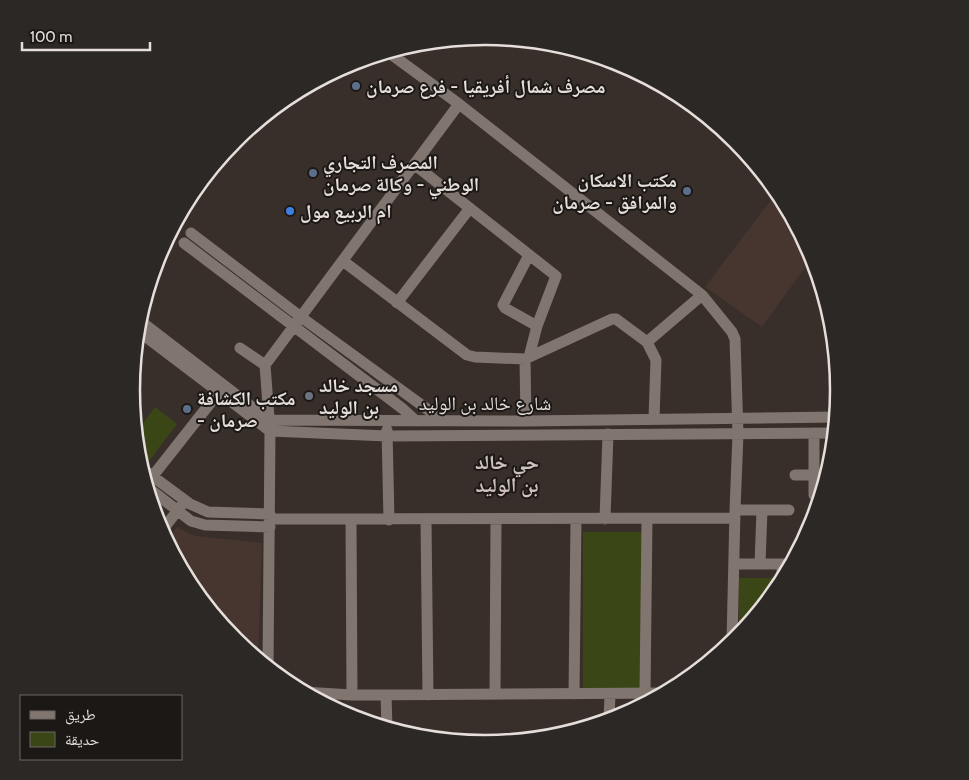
<svg xmlns="http://www.w3.org/2000/svg" width="969" height="780" font-family="Cabin,'Noto Naskh Arabic',sans-serif">
<style>
.built{fill:#46362f}
.green{fill:#3a4615}
.lines{fill:none;stroke-linecap:round;stroke-linejoin:round}
.minor{stroke:#817570;stroke-width:11}
.service-dot{fill:#5c6f8a;stroke:#1c1816;stroke-width:2}
.shop-dot{fill:#3f7fe0;stroke:#1c1816;stroke-width:2}
.worship-dot{fill:#6b7280;stroke:#1c1816;stroke-width:2}
.labels{text-anchor:middle;stroke-width:4;stroke-linejoin:round;paint-order:stroke}
.poi-label{font-size:19px;font-weight:bold;fill:#e5dedb;stroke:#1c1816;text-anchor:start}
.street-label{font-size:19px;fill:#e5dedb;stroke:#1c1816}
.neighbourhood-label{font-size:20px;font-weight:bold;fill:#cec2bb;stroke:#1c1816}
.rim{fill:none;stroke:#e5dedb;stroke-width:2.5}
</style>
<rect width="100%" height="100%" fill="#382f2a"/>
<path class="built" d="M777,192L812,258L762,327L705,287Z
M177,527L195,536L262,543L258,659L234,640L190,586L167,542Z"/>
<path class="green" d="M155,407L177,424L146,465L137,458L135,434Z
M583,532H642V694H583Z
M739,578H779L778,587L739,635Z"/>
<g class="lines">
<path class="minor" d="M388,52L459,104L702,295L732,332L735,339L738,434L735,510L732,642
M415,165L556,276L537,326L529,357
M191,233L301,317L442,420
M184,243L403,409L416,421
M529,255L503,305L505,308L537,326
M343,261L467,355L475,357L525,359L612,319H616L647,342L656,360L654,419
M397,303L470,208
M138,319L269,420L526,421L836,417
M137,330L270,431L387,436L834,433
M647,342L702,295
M240,348L265,365
M525,359L526,421
M387,430L389,520
M814,433V495
M140,467L190,504L208,512L270,514
M795,475H814
M152,477L219,392
M146,486L191,521L205,525L270,527
M735,510H762
M270,519L735,518
M605,519L608,434
M351,520L352,695
M426,520L428,695
M161,532L181,506
M734,564H791
M760,564L762,510H789
M782,580V564
M268,668L270,431L265,365L459,104
M303,692L352,695L664,693
M495,694L496,520
M574,694L576,519
M645,694L647,519
M386,695L387,728
M609,720L610,694"/>
</g>
<g class="service-dot">
<circle cx="356" cy="86" r="5"/>
<circle cx="313" cy="173" r="5"/>
<circle cx="687" cy="191" r="5"/>
<circle cx="187" cy="409" r="5"/>
</g>
<circle class="shop-dot" cx="290" cy="211" r="5"/>
<circle class="worship-dot" cx="309" cy="396" r="5"/>
<g class="labels">
<g class="poi-label">
<text x="366" y="93">مصرف شمال أفريقيا - فرع صرمان</text>
<text x="323" y="169">المصرف التجاري<tspan x="323" dy="22">الوطني - وكالة صرمان</tspan></text>
<text x="677" y="187" text-anchor="end">مكتب الاسكان<tspan x="677" dy="22">والمرافق - صرمان</tspan></text>
<text x="300" y="218">ام الربيع مول</text>
<text x="319" y="392">مسجد خالد<tspan x="319" dy="22">بن الوليد</tspan></text>
<text x="197" y="405">مكتب الكشافة<tspan x="197" dy="22">- صرمان</tspan></text>
</g>
<g class="street-label">
<text x="485" y="410">شارع خالد بن الوليد</text>
</g>
<g class="neighbourhood-label">
<text x="507" y="469">حي خالد<tspan x="507" dy="23">بن الوليد</tspan></text>
</g>
</g>
<path d="M0 0H969V780H0ZM140 390a345 345 0 1 1 690 0a345 345 0 1 1-690 0Z" fill="#2c2826" fill-rule="evenodd"/>
<path class="rim" d="M140 390a345 345 0 1 1 690 0a345 345 0 1 1-690 0Z"/>
<rect x="20" y="695" width="162" height="65" fill="#1c1816" stroke="#6c6765"/>
<rect x="30" y="711" width="25" height="8" fill="#817570" stroke="#6c6765"/>
<text x="65" y="720" font-size="15" fill="#e5dedb">طريق</text>
<rect x="30" y="732" width="25" height="15" fill="#3a4615" stroke="#6c6765"/>
<text x="65" y="745" font-size="15" fill="#e5dedb">حديقة</text>
<path d="M22 42v8h128v-8" fill="none" stroke="#e5dedb" stroke-width="2.5"/>
<text x="30" y="42" font-size="15" fill="#e5dedb" stroke="#1c1816" stroke-width="4" paint-order="stroke">100 m</text>
</svg>
